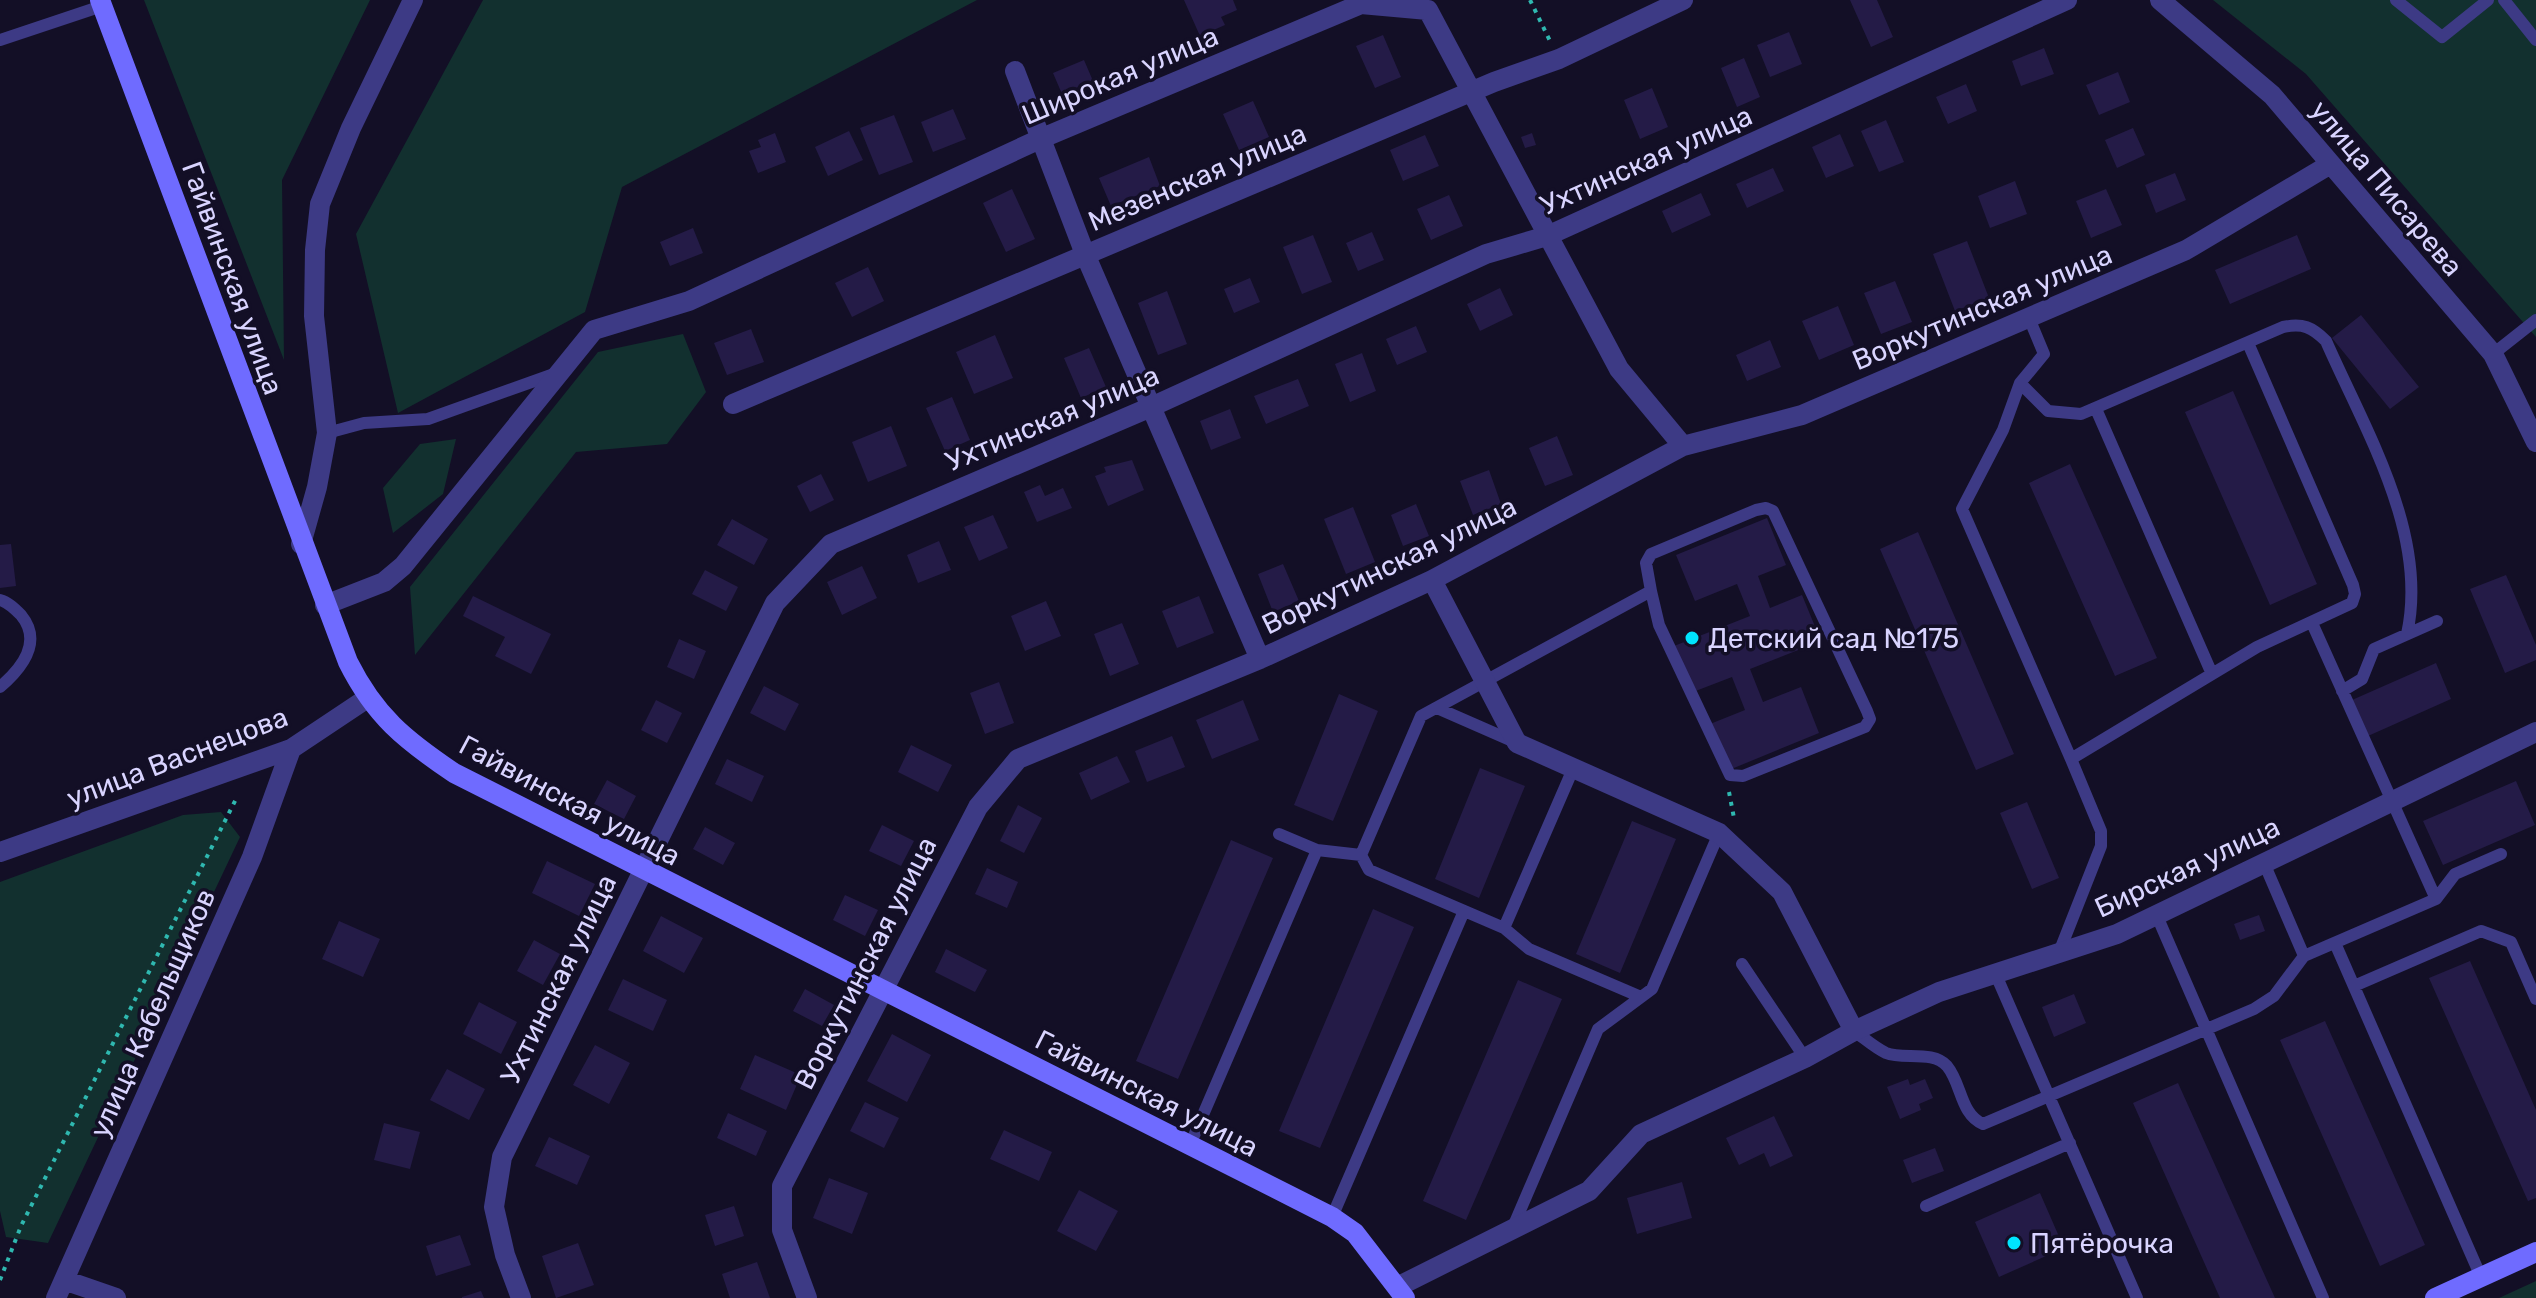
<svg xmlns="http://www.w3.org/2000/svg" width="2536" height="1298" font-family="Rubik,sans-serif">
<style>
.green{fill:#12302f}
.building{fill:#241b47}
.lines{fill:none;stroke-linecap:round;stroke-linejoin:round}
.path{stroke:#2fb8b0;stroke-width:4;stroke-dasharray:4 6;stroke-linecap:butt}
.service{stroke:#3d3a85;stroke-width:12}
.minor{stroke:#3d3a85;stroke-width:20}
.secondary{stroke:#6f6bff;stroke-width:20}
.poi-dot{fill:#00e5ff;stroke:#130f26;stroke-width:3}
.labels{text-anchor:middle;stroke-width:7;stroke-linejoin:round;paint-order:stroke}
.street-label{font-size:28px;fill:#d9d4ff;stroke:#130f26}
.poi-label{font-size:28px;fill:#d9d4ff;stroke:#130f26;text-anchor:start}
</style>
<rect width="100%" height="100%" fill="#130f26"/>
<path class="green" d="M144,0H370L282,180L284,360Z
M483,0H977L622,187L585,312L398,413L356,234Z
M2213,0H2536V337L2306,74Z
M683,334L706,392L667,444L576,452L415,655L410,587L598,352Z
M456,439L443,494L393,533L383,488L420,444Z
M221,812L240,837L48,1243L6,1237L0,1211V882L183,815Z
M2536,1281V1298H2499Z"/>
<path class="building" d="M1184,0H1233L1237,10L1221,17L1225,25L1200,36Z
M1850,0H1877L1893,37L1871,47Z
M1789,32L1802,64L1770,77L1757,45Z
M1383,35L1401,77L1375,88L1356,46Z
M2044,48L2054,74L2021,86L2012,61Z
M1744,58L1760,97L1737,107L1721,68Z
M1084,60L1093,81L1062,94L1053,73Z
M2118,72L2130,102L2099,115L2086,85Z
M1966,84L1977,111L1948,124L1936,97Z
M1652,88L1668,127L1640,139L1624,100Z
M1253,101L1269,137L1239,150L1223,114Z
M953,109L966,139L933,152L921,122Z
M894,115L913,162L879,175L860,128Z
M1886,120L1904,162L1879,172L1861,131Z
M2133,128L2145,155L2117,168L2105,140Z
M849,131L863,160L828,176L815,147Z
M775,133L786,162L758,173L749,151L761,147L758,140Z
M1532,133L1536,145L1525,148L1521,137Z
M1840,134L1854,166L1826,178L1812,147Z
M1425,135L1439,166L1403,181L1390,150Z
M1149,157L1160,186L1111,206L1099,178Z
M1773,168L1784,191L1747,208L1736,184Z
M2175,173L2186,200L2156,213L2145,185Z
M2015,181L2027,214L1990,228L1978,196Z
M1012,189L1035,239L1006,252L983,203Z
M2106,189L2122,225L2091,238L2076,201Z
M1701,193L1711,215L1672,233L1662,211Z
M1449,195L1463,226L1431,240L1417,209Z
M693,228L703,253L670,266L660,242Z
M1372,232L1384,260L1358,271L1346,243Z
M1313,235L1332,282L1302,294L1283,247Z
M2297,235L2311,269L2230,304L2215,270Z
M1967,241L1989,298L1955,311L1933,254Z
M868,267L884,301L852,317L835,283Z
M1250,278L1260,302L1234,313L1224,289Z
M1895,281L1912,322L1881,334L1864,293Z
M1500,288L1513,315L1480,331L1467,304Z
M1167,291L1187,344L1158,355L1138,303Z
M1838,306L1854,345L1819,360L1802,321Z
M2361,315L2419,387L2390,409L2332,338Z
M1416,326L1427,352L1397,365L1386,339Z
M751,329L764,362L727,375L714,343Z
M995,335L1013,378L974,394L956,352Z
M1770,340L1781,367L1747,381L1736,355Z
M1089,348L1106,387L1081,398L1064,358Z
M1362,353L1376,391L1350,402L1335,364Z
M1298,379L1309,406L1266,424L1254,396Z
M2233,391L2317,584L2270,605L2185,412Z
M952,397L970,440L945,451L926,408Z
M1230,409L1241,438L1211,450L1200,421Z
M891,426L907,466L868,482L852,442Z
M1557,436L1573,475L1545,486L1529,448Z
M1132,460L1144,490L1108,506L1095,476L1106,472L1104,467Z
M2070,464L2157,658L2115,676L2029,483Z
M1489,470L1501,504L1473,515L1460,481Z
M821,474L834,500L810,512L797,486Z
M1040,485L1045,496L1063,488L1072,508L1037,522L1024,492Z
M1416,504L1429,536L1403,546L1391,515Z
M1353,507L1375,562L1346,574L1324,519Z
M993,515L1008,548L979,561L964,527Z
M1767,518L1786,565L1758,576L1770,608L1802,595L1821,641L1750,669L1763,702L1801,687L1819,733L1729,770L1710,724L1745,710L1732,677L1693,692L1674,646L1750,616L1737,584L1695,601L1676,555Z
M732,519L768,539L754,565L717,545Z
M1918,532L2014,754L1976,770L1880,549Z
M939,541L951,570L918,583L907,555Z
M11,544L16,586L0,588V545Z
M1283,564L1299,601L1273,612L1258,574Z
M862,566L877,598L842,615L827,582Z
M705,570L738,587L726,611L692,594Z
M2506,575L2536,645V660L2505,673L2470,589Z
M473,596L551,634L531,674L495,656L505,637L463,616Z
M1199,596L1214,633L1177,648L1162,611Z
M1046,601L1061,636L1025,651L1011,616Z
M1122,623L1139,664L1110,676L1094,634Z
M679,639L706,651L694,679L667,667Z
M2436,663L2451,699L2368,736L2352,700Z
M999,682L1014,723L985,734L970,693Z
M764,686L799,704L785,731L750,713Z
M1339,694L1378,711L1333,821L1294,805Z
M656,700L682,713L667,743L641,730Z
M1243,700L1259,740L1212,759L1196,720Z
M1172,736L1185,767L1147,782L1135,751Z
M911,745L952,765L938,792L898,772Z
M1117,756L1130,782L1091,800L1079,773Z
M727,759L764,776L752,802L715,784Z
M1480,768L1525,786L1479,898L1435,879Z
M607,780L636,796L624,819L594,804Z
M2516,781L2535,825L2443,865L2423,821Z
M2027,802L2059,878L2032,889L2000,813Z
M1018,805L1042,818L1024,853L1000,841Z
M1632,821L1676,839L1620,973L1576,954Z
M882,825L914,841L901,866L869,851Z
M705,827L735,843L723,865L693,849Z
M1231,840L1273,858L1178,1079L1136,1061Z
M547,861L595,884L579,916L532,893Z
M987,868L1018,882L1007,908L975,894Z
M845,895L878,910L865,936L833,920Z
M1373,909L1414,927L1320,1148L1279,1131Z
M2259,915L2265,931L2240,940L2234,924Z
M661,916L703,938L684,973L643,951Z
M339,921L380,939L363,977L322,959Z
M534,940L560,954L543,985L517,971Z
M946,949L987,970L975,992L935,972Z
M2470,961L2536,1110V1198L2528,1201L2429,978Z
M623,979L667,1000L653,1031L608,1010Z
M1518,980L1562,999L1466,1220L1423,1201Z
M805,989L834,1005L822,1026L793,1011Z
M2074,994L2086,1023L2054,1037L2042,1007Z
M479,1002L517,1022L501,1054L463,1034Z
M2325,1021L2425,1245L2380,1266L2280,1040Z
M892,1034L931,1055L907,1102L867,1081Z
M595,1045L630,1063L609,1104L573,1085Z
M755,1055L801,1075L786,1110L740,1089Z
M447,1069L485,1089L469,1120L430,1100Z
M1908,1079L1910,1085L1925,1079L1933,1098L1919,1104L1921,1110L1900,1119L1887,1087Z
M2178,1083L2275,1298H2220L2133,1103Z
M865,1102L899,1118L884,1148L850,1131Z
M728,1113L767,1131L756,1156L717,1138Z
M1774,1116L1793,1156L1770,1167L1764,1153L1739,1165L1726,1138Z
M384,1123L420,1132L410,1169L374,1160Z
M1004,1130L1052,1152L1039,1181L990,1159Z
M549,1137L590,1156L577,1185L535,1166Z
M1935,1148L1944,1171L1912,1183L1903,1160Z
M829,1178L868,1193L852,1234L813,1218Z
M1682,1182L1692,1218L1637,1234L1627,1198Z
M1079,1190L1118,1211L1096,1251L1057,1231Z
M2040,1193L2064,1248L1999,1277L1975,1222Z
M734,1206L744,1236L715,1246L705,1215Z
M460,1235L471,1265L436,1276L426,1246Z
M578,1243L594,1285L556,1298L542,1256Z
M757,1262L770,1298H730L722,1274Z
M481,1291L484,1298H462V1297Z"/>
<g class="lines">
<path class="path" d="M1530,0L1550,41
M1729,792L1734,818
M0,1280L21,1226L237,797"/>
<path class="service" d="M2396,0L2442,37L2488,0
M2504,0L2536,40
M0,40L102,6
M2029,318L2044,354L2020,383L2003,430L1962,509L2071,759L2257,647L2352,603L2355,594L2353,585L2248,343
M2493,354L2536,320
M2020,383L2048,411L2081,414L2283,327C2303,323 2312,327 2326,341C2365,430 2429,534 2407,634
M2096,409L2212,674
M327,433L364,423L428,419L554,374
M0,600C8,602 15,609 21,615C43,642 22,668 0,687
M2312,623L2436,899
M2342,691L2362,679L2374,649L2437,621
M1437,708L1517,743
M1279,834L1317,850
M1361,855L1369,870L1504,928L1529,949L1641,997
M2264,863L2304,956L2436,899L2455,874L2501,854
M2157,916L2323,1298
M1504,928L1573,769
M2335,943L2481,1277
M2058,955L2101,846V831L2071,759
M1742,964L1805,1058
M1996,975L2137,1298
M2354,986L2481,931L2511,942L2536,999
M1854,1031C1864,1038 1875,1048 1886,1053C1903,1060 1933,1050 1947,1066C1962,1084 1960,1114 1983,1124L2254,1009L2274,996L2304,956
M1190,1145L1317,850L1361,855L1421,716L1651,591L1659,625L1730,775L1743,776L1865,727L1870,719L1867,711L1773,511L1766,508L1756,510L1651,554L1646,563L1651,591
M1926,1206L2070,1143
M1332,1217L1464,911
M1513,1227L1598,1029L1652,989L1719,833"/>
<path class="minor" d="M2160,0L2272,95L2493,354L2536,442
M1015,71L1085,254L1260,659
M733,404L1494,82L1559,59L1683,0
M301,544L317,487L327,433L314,316L315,250L320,204L351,128L413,0
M1432,580L1517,743L1719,833L1782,892L1854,1031L1939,992L2117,934L2536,732
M325,605L384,582L403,566L594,330L689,301L1040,139L1361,4L1428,10L1619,369L1683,446
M0,852L291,749L366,699
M64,1280L116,1298
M1399,1286L1589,1191L1641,1134L1805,1058L1854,1031
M56,1298L252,857L291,749
M521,1298L505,1255L494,1207L502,1157L775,603L831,544L1151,407L1486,254L1547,236L2067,0
M807,1298L782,1230V1186L978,807L1018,759L1260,659L1432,580L1683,446L1802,415L2186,250L2329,165"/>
<path class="secondary" d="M100,0L348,662C375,716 405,740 454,773L1332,1217L1355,1233L1405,1298
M2435,1298L2536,1252"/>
</g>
<g class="poi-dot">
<circle cx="1692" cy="638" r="8"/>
<circle cx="2014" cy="1243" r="8"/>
</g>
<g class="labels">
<g class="street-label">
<text transform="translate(1120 75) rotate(-23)" y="10">Широкая улица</text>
<text transform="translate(1646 160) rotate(-24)" y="10">Ухтинская улица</text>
<text transform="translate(1197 177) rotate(-23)" y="10">Мезенская улица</text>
<text transform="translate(2387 188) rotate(50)" y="10">улица Писарева</text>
<text transform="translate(233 278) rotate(70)" y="10">Гайвинская улица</text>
<text transform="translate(1982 307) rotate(-23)" y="10">Воркутинская улица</text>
<text transform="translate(1052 418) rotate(-23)" y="10">Ухтинская улица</text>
<text transform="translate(1389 565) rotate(-26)" y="10">Воркутинская улица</text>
<text transform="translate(177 757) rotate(-21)" y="10">улица Васнецова</text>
<text transform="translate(570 800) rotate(28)" y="10">Гайвинская улица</text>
<text transform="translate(2187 867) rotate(-25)" y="10">Бирская улица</text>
<text transform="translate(865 963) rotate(-63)" y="10">Воркутинская улица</text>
<text transform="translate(558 979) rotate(-64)" y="10">Ухтинская улица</text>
<text transform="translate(152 1013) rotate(-66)" y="10">улица Кабельщиков</text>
<text transform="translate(1147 1093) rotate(27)" y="10">Гайвинская улица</text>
</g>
<g class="poi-label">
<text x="1708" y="648">Детский сад №175</text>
<text x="2030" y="1253">Пятёрочка</text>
</g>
</g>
</svg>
